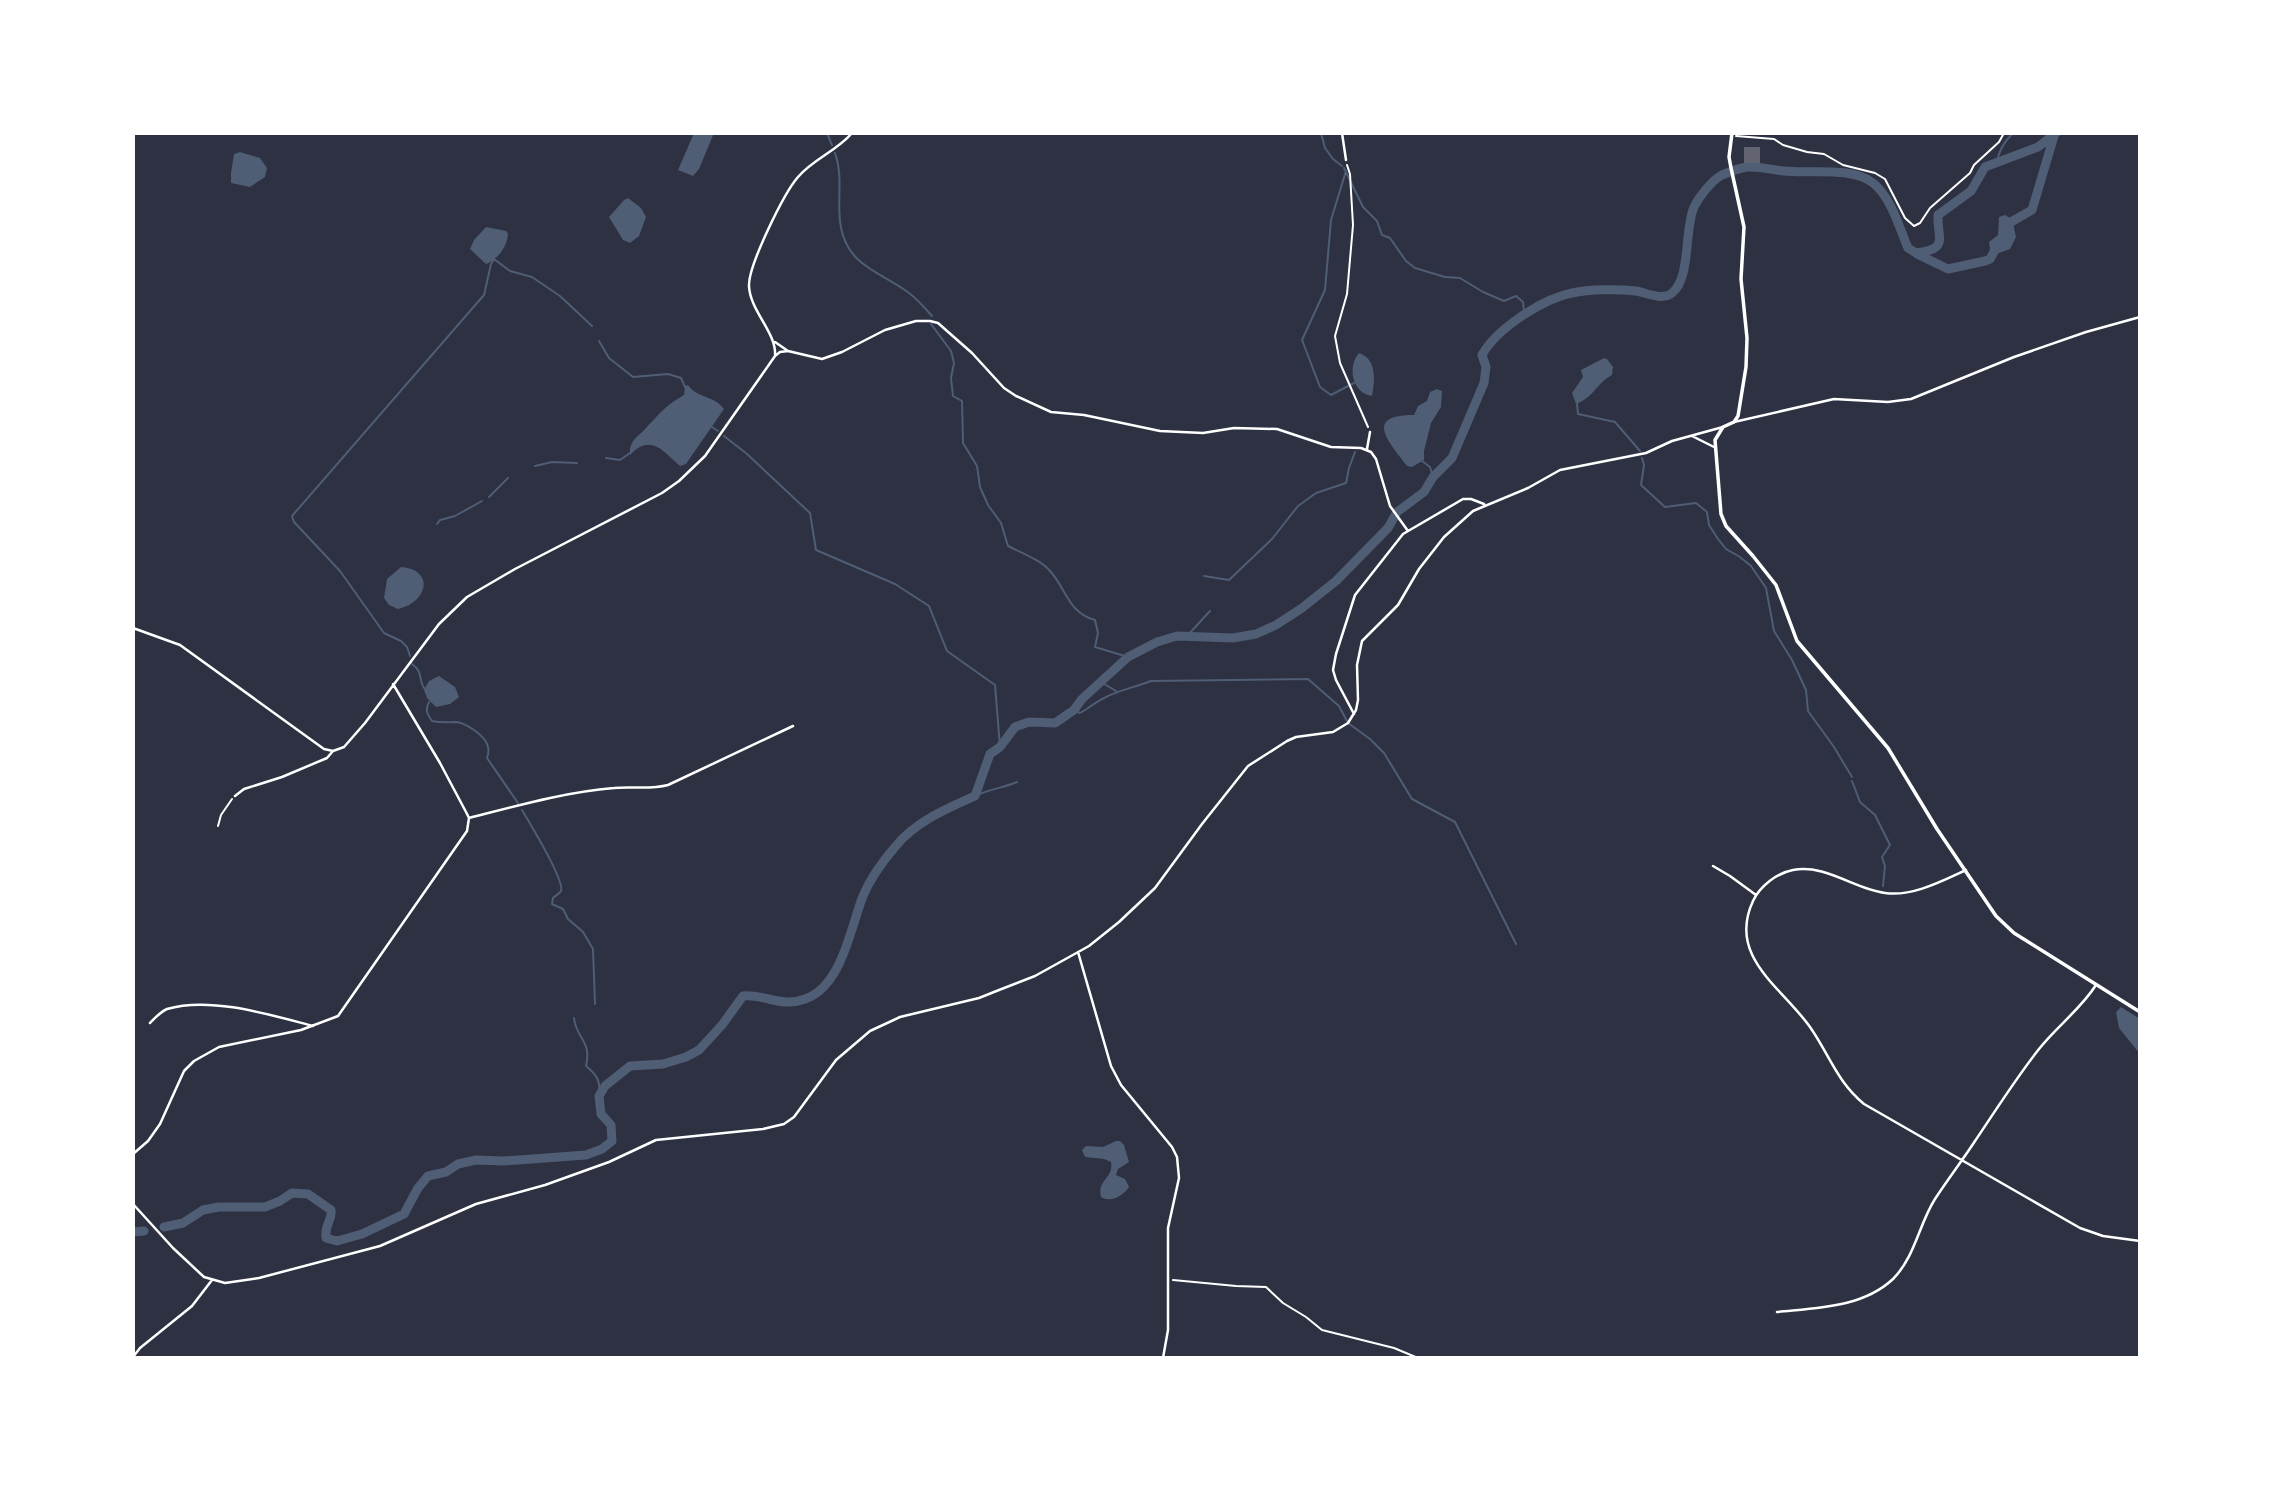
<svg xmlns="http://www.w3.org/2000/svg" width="2273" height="1491" font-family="'Sofia Sans Condensed',sans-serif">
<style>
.water{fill:#4f5d75}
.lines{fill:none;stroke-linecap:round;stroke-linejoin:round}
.stream{stroke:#4f5d75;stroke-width:2}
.river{stroke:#4f5d75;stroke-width:9}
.building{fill:#626471}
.path{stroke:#fff;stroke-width:2}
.minor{stroke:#fff;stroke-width:2.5}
.tertiary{stroke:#fff;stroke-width:3.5}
</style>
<rect width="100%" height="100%" fill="#2d3142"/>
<path class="water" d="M694,133H714L699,169L693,176L678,170Z
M240,152L260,158L267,168L265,177L250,187L231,183V173L234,154Z
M628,198L641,208L646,217L639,236L630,243L623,240L609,217L624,200Z
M2005,215L2012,219L2016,237L2010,249L1991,256L1989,242L1998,235L1999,217Z
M486,227L506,231L508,234C507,247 498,259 486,264L470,249L474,240Z
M1359,353C1377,359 1375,380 1372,396C1352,393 1347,367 1359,353Z
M1604,358L1607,359L1613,367L1612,375C1598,382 1592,399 1576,404L1572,393L1583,377L1581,370Z
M688,385C698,399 714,395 724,409L686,464L680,466C663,451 651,433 630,455C629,440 637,438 646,428C661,412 665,406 684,395L685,386Z
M1437,389L1442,391L1441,407L1431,423L1424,451V460L1412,467L1407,466C1390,443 1362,415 1414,415L1418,406L1427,401L1430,392Z
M401,567C436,570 427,603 398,609L389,605L384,598L387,579Z
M439,676L455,687L459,697L450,704L436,707L427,698L424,690L429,681Z
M2121,1007L2140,1019V1054L2119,1028L2116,1012Z
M1116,1141H1120L1124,1145L1129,1162L1118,1169L1116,1175L1125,1179L1129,1187C1123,1196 1111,1203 1101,1197C1097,1179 1114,1179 1111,1162L1104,1159L1085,1157L1082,1150L1086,1146L1103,1147Z"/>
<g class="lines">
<path class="stream" d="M827,133L832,145
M1321,133L1325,148L1333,159L1342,166
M835,153C844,178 836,203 841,228C849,267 881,272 909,293C917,299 925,308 932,316
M1997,163C1998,151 2005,141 2013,133
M1344,168L1363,207L1377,221L1382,235L1390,238L1406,261L1415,268L1445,277L1460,278L1483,292L1504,301L1516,296L1523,302L1524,313L1507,328
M1346,171L1331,220L1325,290L1302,340L1320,387L1331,395L1354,383
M494,259L510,271L532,277L560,296L592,326
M931,324L951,351L954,363L951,378L953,396L962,401L963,443L977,466L980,487L988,505L1001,523L1008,546C1022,553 1041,560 1051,572C1067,591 1069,613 1095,620L1098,633L1095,647L1128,657
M599,341L609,358L633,377L668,374L681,378L686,389
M1577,404L1578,414L1615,422L1640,451
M712,427L718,431
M724,436L747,454L810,513L816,550L895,584L929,606L947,651L995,685L1000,747
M606,458L620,460L630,453
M1642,458L1644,465L1641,485L1665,507L1696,503L1707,512L1709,525L1718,539L1726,549L1740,557L1751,566L1766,588L1774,631L1792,660L1806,690L1808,711L1834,747L1852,777
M1422,461L1430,467L1433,477
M535,466L552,462L577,463
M489,497L508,478
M437,524L440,520L455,516L482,501
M1204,576L1229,580L1272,539L1298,506L1316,493L1346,483L1349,468L1355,452
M1187,636L1210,611
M410,656L407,647L401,641L384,633L340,571L294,522L292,516L484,295L491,264L494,259
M412,664C424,672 418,682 425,689
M1101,682L1116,691
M429,702C425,710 427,714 432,721C441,723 448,722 456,722C466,723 486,736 488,747C489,750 488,755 487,758L518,803
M1074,710L1080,713C1089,708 1097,701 1106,697C1119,690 1136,687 1151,681L1308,679L1339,706L1348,723L1370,739L1384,753L1412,799L1455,822L1516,944
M1852,781L1860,802L1875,815L1890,845L1882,857L1885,866L1883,886
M975,796C989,789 1003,788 1017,782
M522,810C529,822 565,880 561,891C560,893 554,897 553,898L552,904L563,909L568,919L583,932L593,949L595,1004
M574,1018C576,1039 592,1040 586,1066C597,1075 601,1081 599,1096"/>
<path class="river" d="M2007,230L2011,222L2032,210L2054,136
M1917,254L1948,269L1985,261L1990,259L1996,248
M164,1227L183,1223L203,1210L219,1207H265L280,1201L292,1193L308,1194L331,1210C333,1220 324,1224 326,1238L337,1241L362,1234L404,1214L418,1188L428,1176L446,1172L458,1164L476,1160L503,1161L586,1155L602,1149L612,1141L611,1125L601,1114L599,1096L605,1086L630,1066L663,1064L686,1057L699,1050L722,1025L743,996C766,994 781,1008 805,999C842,986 850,929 863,896C870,879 883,861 895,847C915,822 946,809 975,796L990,754L1000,747L1015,727L1029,722L1055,723L1074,710L1082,699L1128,657L1157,642L1177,636L1233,638L1256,634L1276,625L1302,608L1336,581L1388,528L1397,512L1424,492L1433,477L1452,458L1484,383L1486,367L1482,355C1497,328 1543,299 1572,293C1590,289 1618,289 1636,291C1647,293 1663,301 1672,293C1691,279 1684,229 1694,207C1699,197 1712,180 1722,175C1729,172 1740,168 1747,167C1760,166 1772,170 1784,171C1810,174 1851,166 1873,183C1891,197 1899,227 1908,248L1916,253C1950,249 1937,239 1938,215L1971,191L1985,167L2038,147L2056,133
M133,1232L144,1231"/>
</g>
<path class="building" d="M1744,147H1760V163H1744Z"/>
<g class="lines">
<path class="path" d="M1736,136L1774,139L1783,145L1807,152L1824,154L1843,165L1875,173L1885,179L1905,218L1914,226L1920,223L1930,208L1970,173L1974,165L1999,142L2004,133
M1347,165L1350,174L1353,225L1347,294L1335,336L1340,363L1368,427
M218,826L221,815L232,799
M1173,1280L1236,1286L1266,1287L1283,1303L1306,1317L1322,1330L1394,1348L1418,1358"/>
<path class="minor" d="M1342,133L1346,160
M775,342L788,351L822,359L842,352L885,330L916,321H930L938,323L972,353L1004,388L1016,396L1051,412L1084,415L1160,431L1203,433L1234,428L1277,429L1331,447L1361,448L1371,452L1376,459L1390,506L1408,531
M775,356L780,352L788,351
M1734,422L1834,399L1888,402L1911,399L2014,357L2086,332L2140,317
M1692,436L1714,447
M1367,449L1370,432
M133,628L180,645L324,749L333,751
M1354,714L1336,680L1333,670L1336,654L1355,595L1403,534L1463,499H1471L1484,504
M235,796L244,789L282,777L327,758L333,751L344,747L365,723L439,624L467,597L515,569L662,493L679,481L705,456L775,356C777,333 750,311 749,286C748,266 784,193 798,177C813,159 837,151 852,133
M469,818C516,806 565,792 614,788C632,786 649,790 668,785L793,726
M1713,866L1730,876L1756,895
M1966,870C1942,881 1912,897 1885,893C1854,889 1826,864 1793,870C1777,873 1760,886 1753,901C1727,957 1782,987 1810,1027C1829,1054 1837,1082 1864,1104L2080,1228L2103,1236L2140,1241
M1078,952L1111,1066L1121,1085L1172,1147L1177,1157L1179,1178L1168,1228V1330L1163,1358
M150,1023C155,1018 160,1012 167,1009C210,996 271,1015 313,1026
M133,1154L148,1141L160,1124L184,1071L194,1061L219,1047L301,1030L338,1016L467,831L469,818L466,812L440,763L393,684
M133,1204L173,1248L204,1277L225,1283L259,1278L380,1246L476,1204L545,1185L609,1162L656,1140L763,1129L784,1124L794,1117L836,1060L870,1031L900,1017L979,998L999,990L1035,976L1089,946L1119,922L1155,888L1202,824L1248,766L1287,741L1296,737L1333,732L1348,723L1356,710L1358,700L1357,665L1362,641L1398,605L1419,569L1444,537L1473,511L1528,488L1560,470L1646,453L1672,441L1723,427
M1777,1312C1816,1308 1862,1308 1893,1279C1915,1257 1919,1224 1935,1199C1948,1179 1962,1161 1975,1141C1996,1110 2016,1078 2039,1049C2057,1026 2080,1010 2096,985
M133,1357L140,1348L192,1306L212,1280"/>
<path class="tertiary" d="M1732,133L1729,157L1731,168L1744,227L1741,279L1747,338L1746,367L1738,416L1734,422L1723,427L1715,440L1721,514L1726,526L1753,556L1776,585L1797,641L1888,748L1937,829L1996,916L2014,933L2140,1012"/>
</g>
<rect width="2273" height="1491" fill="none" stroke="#ffffff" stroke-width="270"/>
</svg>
